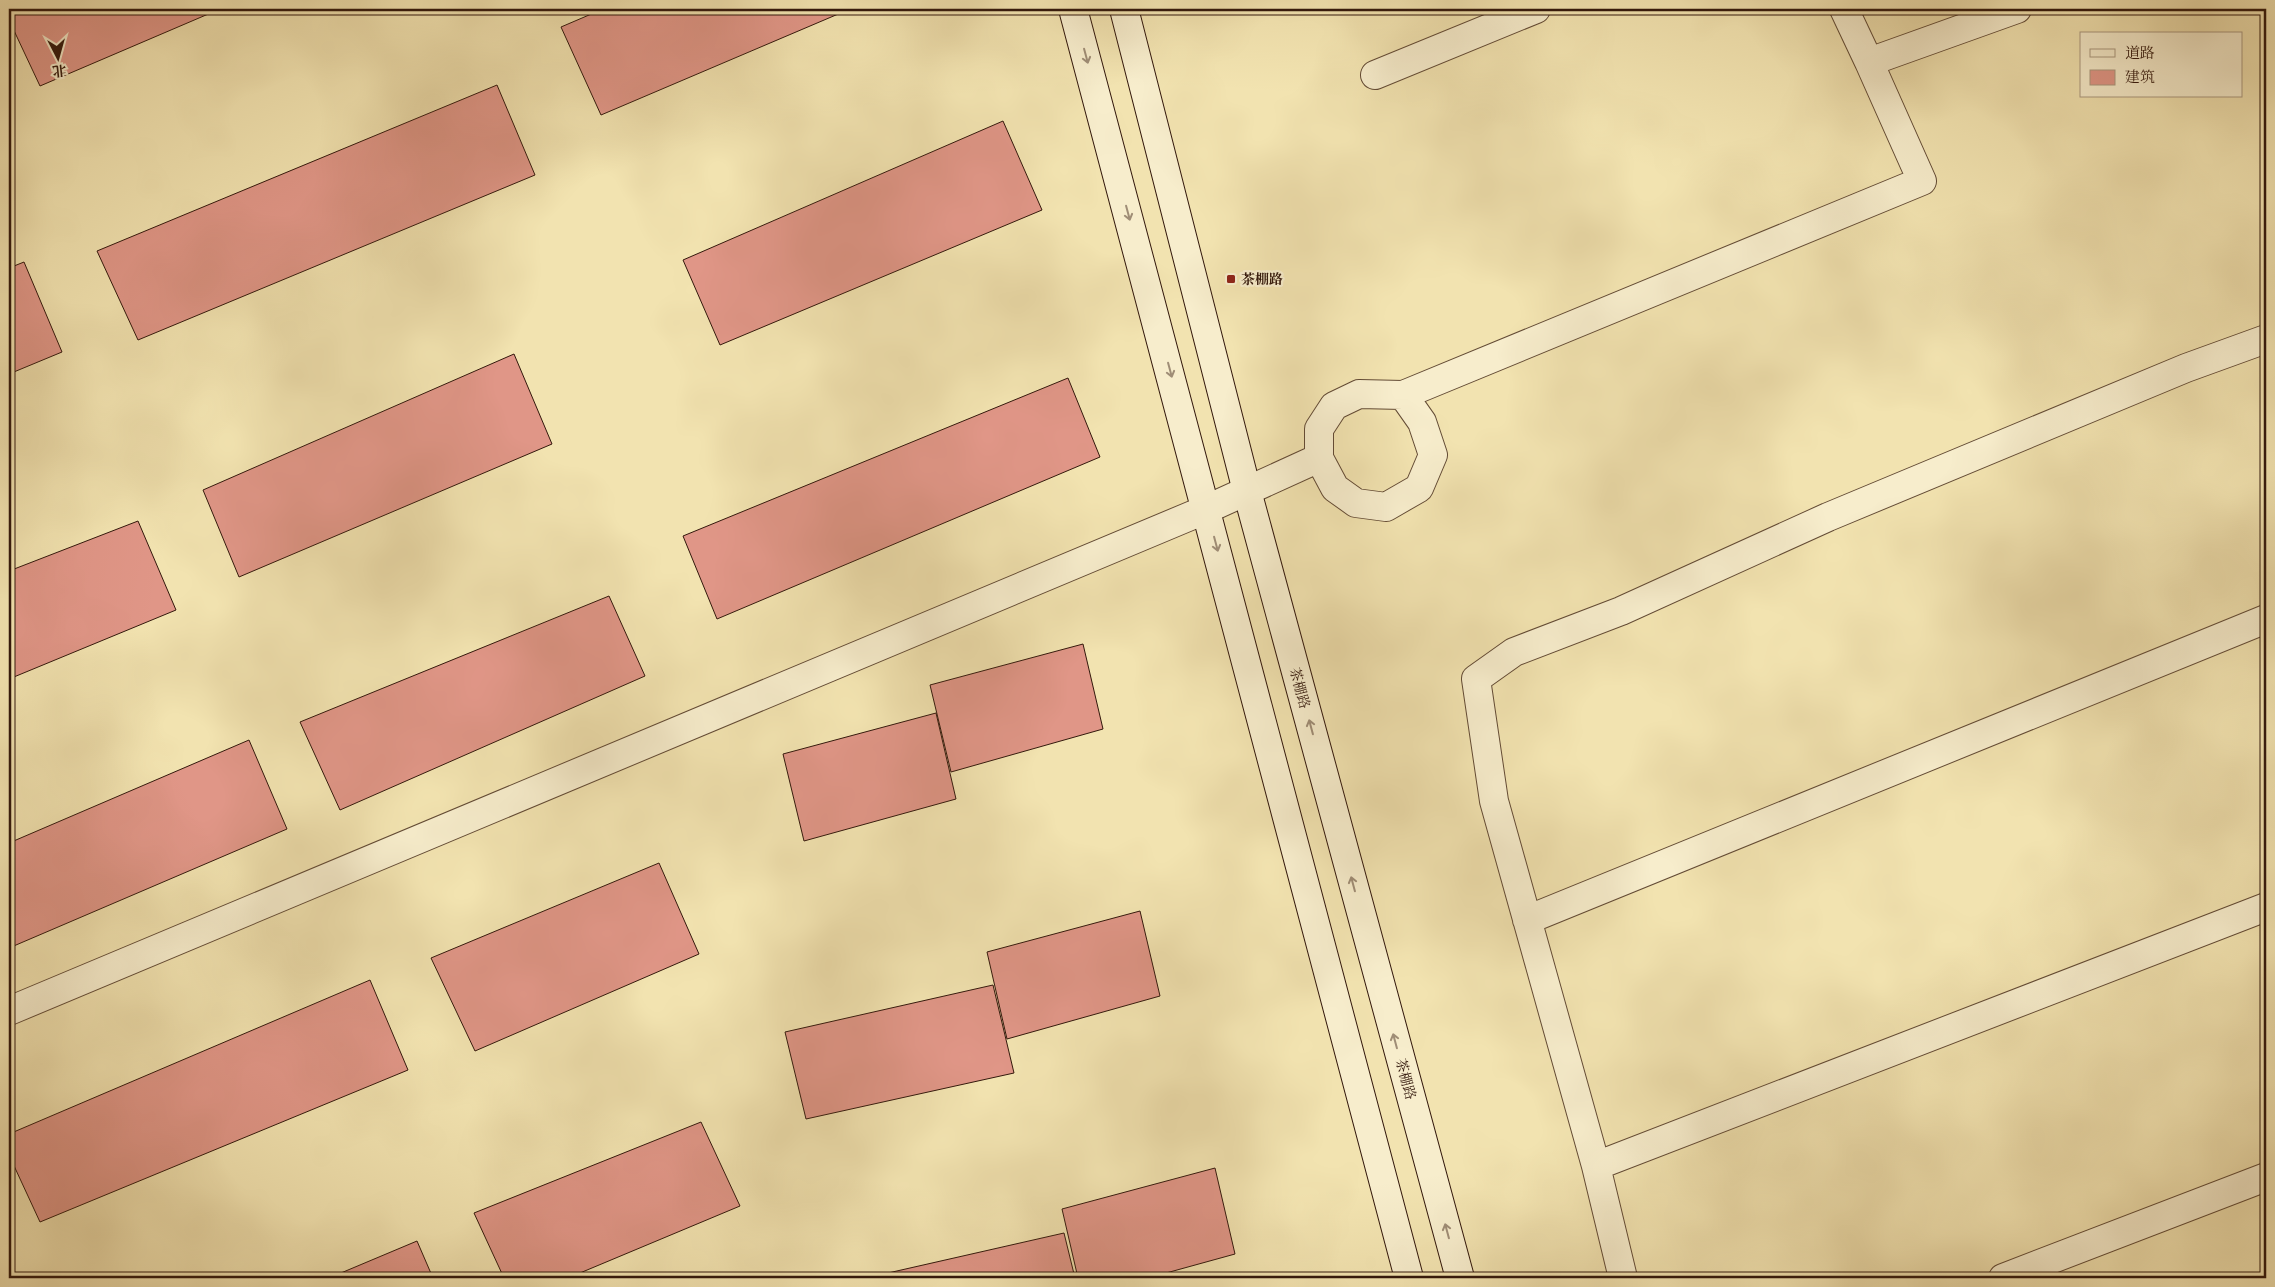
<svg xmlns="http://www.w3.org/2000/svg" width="2275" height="1287" font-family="'Libre Caslon Text','Noto Serif SC',serif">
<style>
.building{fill:#e09687;stroke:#33180c}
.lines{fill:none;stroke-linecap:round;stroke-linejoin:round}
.street-casing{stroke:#634b35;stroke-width:30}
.secondary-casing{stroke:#33180c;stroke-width:30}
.street{stroke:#f7edcc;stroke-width:28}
.secondary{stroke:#f7edcc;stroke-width:28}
.oneway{stroke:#9f8d76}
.poi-dot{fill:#8f2418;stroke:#f7edcc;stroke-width:2}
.labels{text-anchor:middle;stroke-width:4.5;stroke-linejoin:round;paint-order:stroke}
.poi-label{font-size:14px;font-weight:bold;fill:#33180c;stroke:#f7edcc;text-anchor:start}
.street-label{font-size:14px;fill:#33180c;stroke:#f7edcc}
</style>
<rect width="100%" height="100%" fill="#f2e3b0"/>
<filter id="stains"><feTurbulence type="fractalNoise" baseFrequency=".004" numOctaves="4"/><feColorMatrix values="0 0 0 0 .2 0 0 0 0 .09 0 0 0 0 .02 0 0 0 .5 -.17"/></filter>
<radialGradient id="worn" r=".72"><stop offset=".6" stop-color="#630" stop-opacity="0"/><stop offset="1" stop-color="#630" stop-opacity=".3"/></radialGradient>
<path class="building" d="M9,9H220L40,86L9,20Z
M603,9H850L601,115L561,27Z
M497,85L535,175L138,340L97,251Z
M1003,121L1042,210L720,345L683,260Z
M24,262L62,352L9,374V268Z
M514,354L552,444L239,577L203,490Z
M1068,378L1100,457L717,619L683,536Z
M138,521L176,610L9,679V571Z
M609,596L645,676L340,810L300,722Z
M1083,644L1103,729L951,772L930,685Z
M936,713L956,799L804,841L783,754Z
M249,740L287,829L9,948V843Z
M659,863L699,954L475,1051L431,958Z
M1140,911L1160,996L1007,1039L987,952Z
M370,980L408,1070L40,1222L9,1155V1134Z
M993,985L1014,1073L806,1119L785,1032Z
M701,1122L740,1206L568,1278H504L474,1213Z
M1215,1168L1235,1254L1148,1278H1078L1062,1209Z
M1064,1233L1075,1278H866Z
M417,1241L433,1278H329Z"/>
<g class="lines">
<defs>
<path id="street" d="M1844,9L1869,62L2017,9
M1375,75L1536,9
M1319,458L1335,488L1356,503L1386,507L1419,488L1433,455L1422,422L1403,395
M1527,920L2266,619
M9,1011L1207,509L1319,458V429L1334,406L1359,394L1403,395L1922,181L1869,62
M1596,1166L2266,907
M1623,1278L1596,1166L1494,801L1476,679L1514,652L1621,611L1828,517L2186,368L2266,339
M2003,1278L2266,1177"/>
<path id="secondary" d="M1073,9L1409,1278
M1124,9L1247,491L1460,1278"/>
</defs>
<use href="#street" class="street-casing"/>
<use href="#secondary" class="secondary-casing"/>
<use href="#street" class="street"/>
<use href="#secondary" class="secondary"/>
</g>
<defs><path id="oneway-shaft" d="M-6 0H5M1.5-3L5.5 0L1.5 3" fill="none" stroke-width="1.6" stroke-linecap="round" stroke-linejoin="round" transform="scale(1.25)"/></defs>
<g class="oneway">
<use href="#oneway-shaft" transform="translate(1086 56) rotate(75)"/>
<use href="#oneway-shaft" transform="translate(1128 213) rotate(75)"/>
<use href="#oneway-shaft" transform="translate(1170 370) rotate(75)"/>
<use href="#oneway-shaft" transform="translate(1216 544) rotate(75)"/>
<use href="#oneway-shaft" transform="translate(1311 727) rotate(-105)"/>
<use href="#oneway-shaft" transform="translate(1353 884) rotate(-105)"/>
<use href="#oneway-shaft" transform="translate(1395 1041) rotate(-105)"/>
<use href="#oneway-shaft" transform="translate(1447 1231) rotate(-105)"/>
</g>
<rect class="poi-dot" x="1226" y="274" width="10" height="10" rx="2.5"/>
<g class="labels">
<g class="poi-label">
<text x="1241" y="284">茶棚路</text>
</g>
<g class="street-label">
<text transform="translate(1300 688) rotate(75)" y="5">茶棚路</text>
<text transform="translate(1406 1079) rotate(75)" y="5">茶棚路</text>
</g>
</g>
<rect width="2275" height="1287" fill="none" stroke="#f2e3b0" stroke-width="30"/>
<rect x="10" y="10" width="2255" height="1267" fill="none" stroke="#33180c" stroke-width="2.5"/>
<rect x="15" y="15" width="2245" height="1257" fill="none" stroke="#33180c"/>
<rect x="2080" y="32" width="162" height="65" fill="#f7edcc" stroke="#a9987f"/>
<rect x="2090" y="49" width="25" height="8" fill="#f7edcc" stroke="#a9987f"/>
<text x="2125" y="58" font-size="15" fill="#33180c">道路</text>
<rect x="2090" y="70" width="25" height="15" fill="#e09687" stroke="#a9987f"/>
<text x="2125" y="82" font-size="15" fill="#33180c">建筑</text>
<g transform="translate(58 58) rotate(174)" stroke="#f7edcc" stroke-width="4" paint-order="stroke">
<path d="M0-4L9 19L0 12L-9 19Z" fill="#33180c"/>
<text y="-8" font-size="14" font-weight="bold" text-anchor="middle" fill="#33180c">北</text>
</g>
<rect width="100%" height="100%" filter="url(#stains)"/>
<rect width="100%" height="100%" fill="url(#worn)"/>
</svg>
